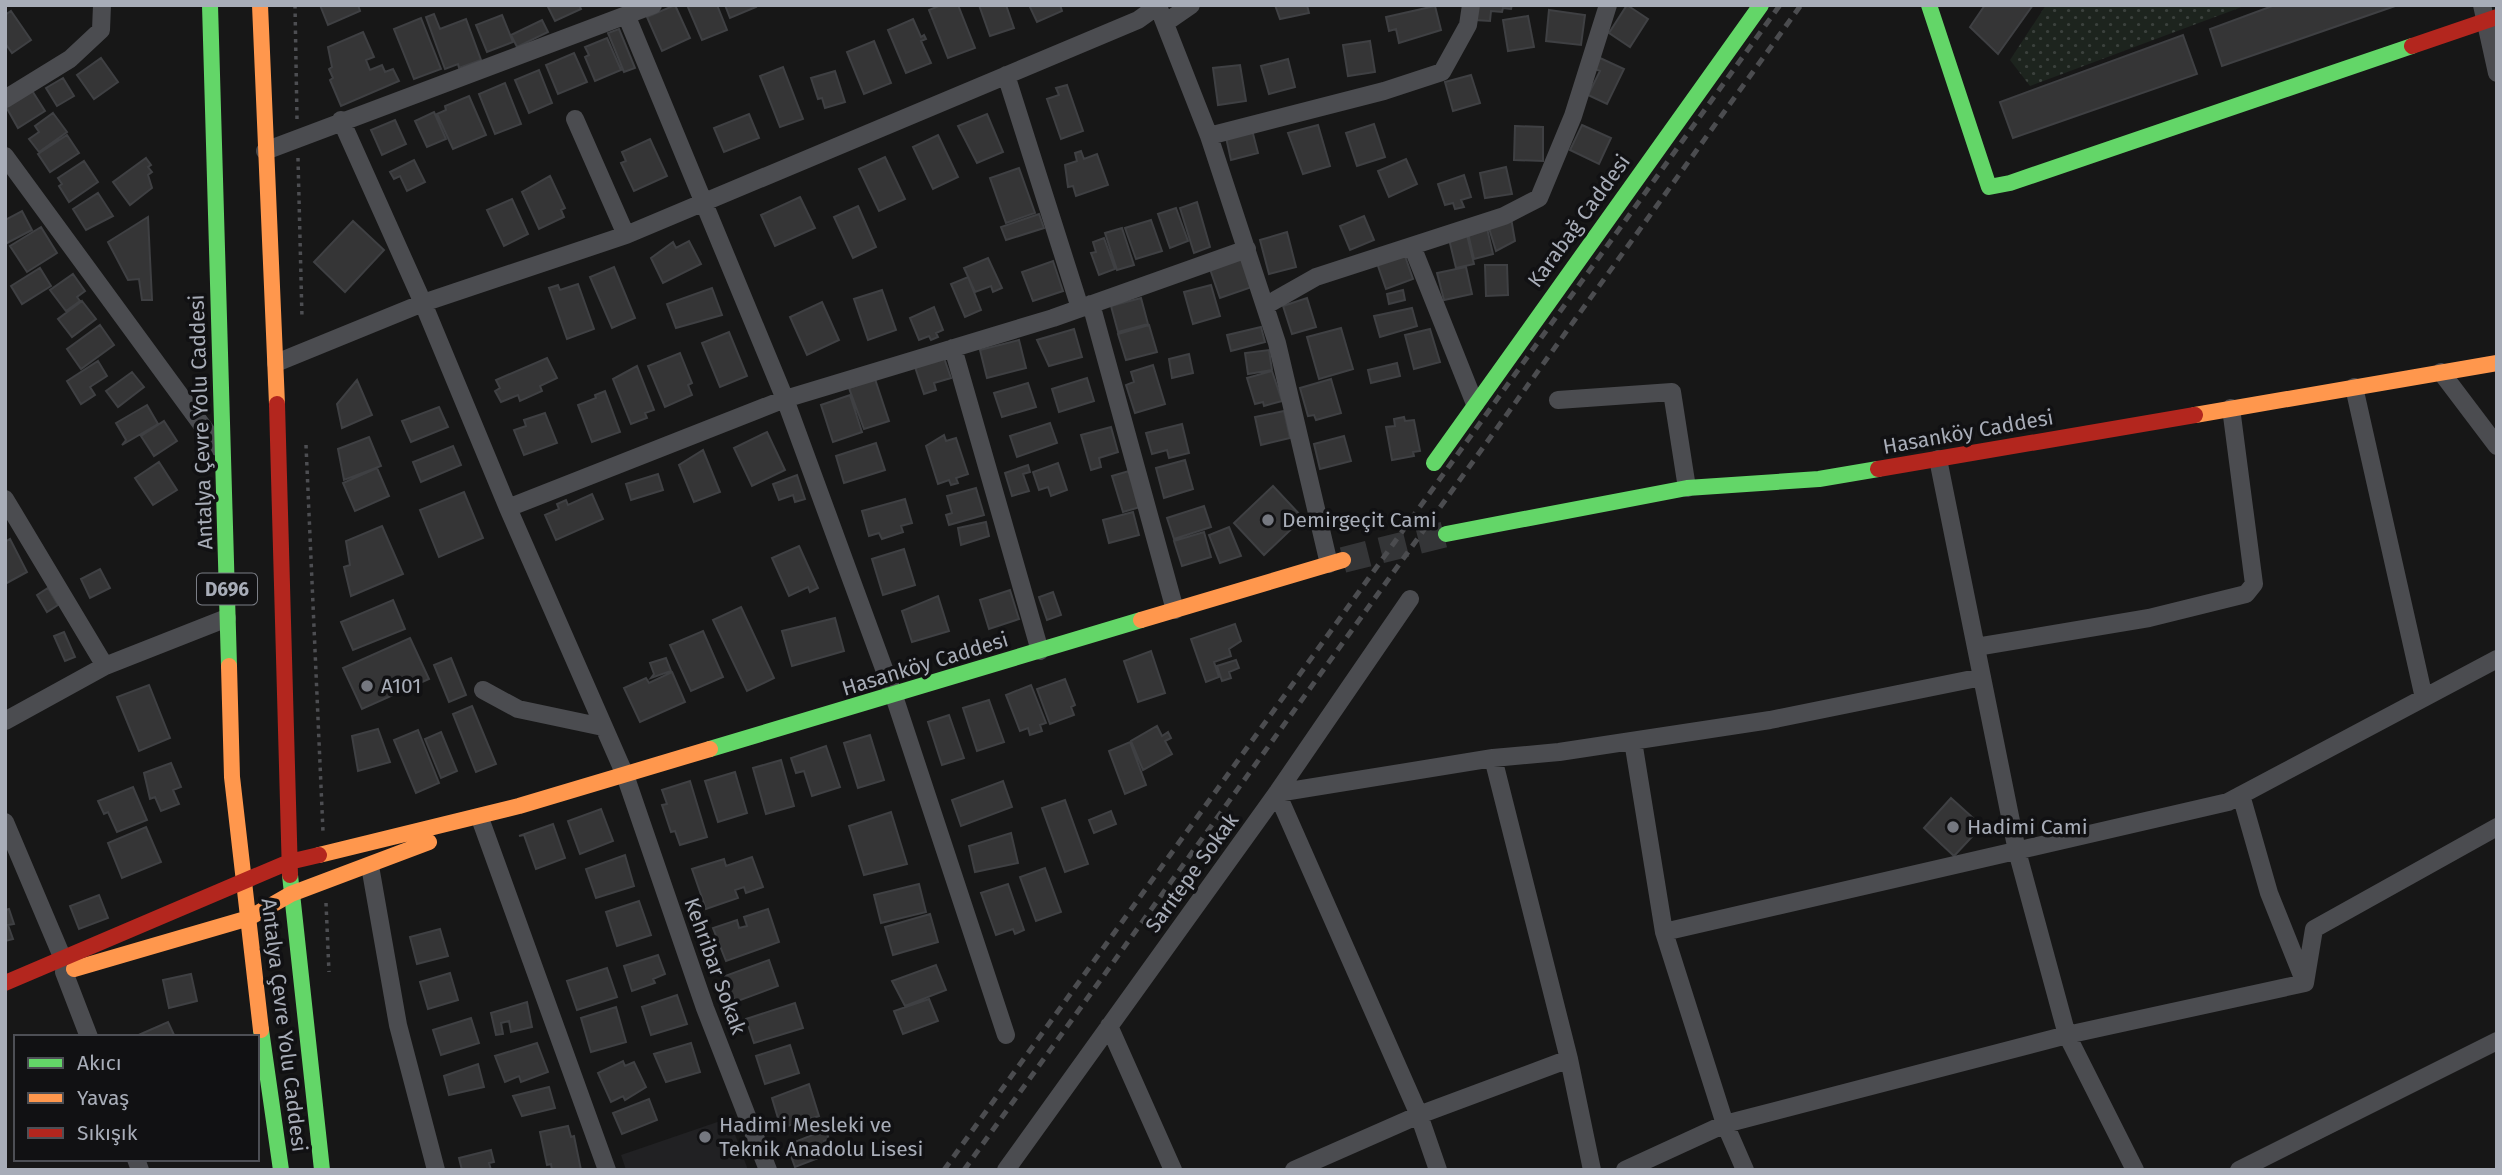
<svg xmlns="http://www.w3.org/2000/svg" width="2502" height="1175" font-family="'Fira Sans',sans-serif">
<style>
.built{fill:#212123}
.grass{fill:url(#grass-dots)}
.building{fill:#353536;stroke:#3f4043;stroke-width:2}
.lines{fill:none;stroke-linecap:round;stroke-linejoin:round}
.secondary-tunnel{stroke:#343537;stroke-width:26;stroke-dasharray:26 13;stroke-linecap:butt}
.path{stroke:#4d4e52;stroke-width:3.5;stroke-dasharray:3.5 5;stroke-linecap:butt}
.street{stroke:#4b4c50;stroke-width:18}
.fast{stroke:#63d668;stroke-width:16}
.slow{stroke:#ff974d;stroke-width:16}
.jam{stroke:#b3261e;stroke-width:16}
.rail{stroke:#4b4c4f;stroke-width:5;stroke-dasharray:9 7;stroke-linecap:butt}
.poi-dot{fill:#757880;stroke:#111113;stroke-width:2.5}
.labels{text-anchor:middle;stroke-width:7;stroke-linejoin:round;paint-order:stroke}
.shield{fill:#111113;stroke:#7b7e86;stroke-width:2}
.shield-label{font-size:19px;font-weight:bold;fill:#a8adb8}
.street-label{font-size:21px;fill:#a8adb8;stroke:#111113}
.poi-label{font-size:21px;fill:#a8adb8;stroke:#111113;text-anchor:start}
</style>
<defs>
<pattern id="grass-dots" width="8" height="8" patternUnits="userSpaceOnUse" patternTransform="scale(1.75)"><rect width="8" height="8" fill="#1d241e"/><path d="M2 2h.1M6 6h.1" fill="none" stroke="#3b413d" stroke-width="1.8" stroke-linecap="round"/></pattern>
</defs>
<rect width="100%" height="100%" fill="#171717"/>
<path class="built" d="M729,1118L748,1170H626L621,1155Z"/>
<path class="grass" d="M2046,5H2247L2030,86L2010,60Z"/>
<path class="building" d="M320,5H358L360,11L328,25Z
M547,5H579L581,9L555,21Z
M675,5L690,38L662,51L647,17Z
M687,5H717L727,30L702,40Z
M725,5H755L756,7L730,18Z
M941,5H958L975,48L948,58L929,10Z
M979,5H1006L1014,28L990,36Z
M1029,5H1060L1062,11L1037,22Z
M1275,5H1307L1309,13L1280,19Z
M1477,5H1512L1511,9L1503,8L1502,12L1491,11L1490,21L1475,20Z
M1627,5L1648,19L1630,47L1609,33Z
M1985,5H2033L1998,54L1970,27Z
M2275,5H2398L2222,66L2210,29Z
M1435,6L1441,30L1399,43L1396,29L1389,31L1386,17Z
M1549,10L1585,15L1581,45L1546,41Z
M11,11L31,40L12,53L5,43V15Z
M434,14L440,29L466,19L481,60L459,68L458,64L445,69L426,17Z
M502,15L513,42L487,52L476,25Z
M1528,16L1534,47L1508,51L1503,20Z
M421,18L441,69L414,79L394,29Z
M913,19L921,37L924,35L926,39L921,41L931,63L906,73L888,30Z
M542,20L548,32L517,47L511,35Z
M619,29L635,68L624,72L608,33Z
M363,32L374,57L366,60L370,70L382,65L385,72L393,69L399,81L341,106L330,80L333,78L329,69L332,67L328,47Z
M2183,35L2197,74L2013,138L2000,102Z
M607,38L621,70L595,81L585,57L589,55L585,47Z
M874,41L891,83L864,94L847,52Z
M1370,41L1375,72L1348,76L1343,45Z
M574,53L587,82L558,94L546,65Z
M101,58L118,82L94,99L77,75Z
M1600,58L1624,69L1607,104L1588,95L1600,71L1595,69Z
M1288,59L1295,87L1269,94L1261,66Z
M1240,65L1246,101L1218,105L1213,68Z
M783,67L803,119L780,127L760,76Z
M539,70L552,103L529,113L515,80Z
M835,71L845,102L825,108L822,98L818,99L811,78Z
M1471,75L1480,103L1453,111L1445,82Z
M63,78L74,96L57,106L46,88Z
M505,83L521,124L495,134L479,94Z
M1067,85L1083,131L1061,139L1047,99L1059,95L1056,88Z
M31,89L45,111L18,128L5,105Z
M469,96L486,135L453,149L437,114L446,110L445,106Z
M434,112L446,139L427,147L415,121Z
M53,113L67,132L39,152L29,139L39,132L35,126Z
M749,114L759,138L724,152L714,128Z
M987,114L1003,152L977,163L958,126Z
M395,120L406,144L382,155L371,130Z
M1374,124L1385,157L1357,166L1346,133Z
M1318,125L1330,166L1303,174L1288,133Z
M1582,125L1611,138L1599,164L1570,150Z
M1251,126L1258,153L1231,160L1225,133Z
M1515,126L1543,127V161L1514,160Z
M67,135L79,153L50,172L38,154Z
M938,135L958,177L933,189L913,147Z
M650,139L667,176L634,191L621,163L626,161L622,152Z
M1081,151L1084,159L1097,154L1108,185L1076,196L1073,186L1068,187L1065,165L1077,161L1075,153Z
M885,157L905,199L879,211L859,169Z
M146,158L151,165L148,167L152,172L148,175L152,188L130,205L113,182Z
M1406,159L1417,184L1389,197L1378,171Z
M414,160L425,182L407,191L400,176L394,179L390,172Z
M84,161L98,182L69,202L59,186L62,184L58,178Z
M1506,167L1512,194L1485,198L1480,173Z
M1019,168L1035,213L1006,223L990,178Z
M1464,175L1471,197L1461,200L1464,207L1455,209L1453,203L1445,205L1438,184Z
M550,176L565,208L561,210L564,217L539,229L522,192Z
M98,193L113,216L86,230L73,209Z
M800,197L815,228L775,246L761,215Z
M512,199L528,234L504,246L487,210Z
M1197,202L1210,247L1194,253L1180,208Z
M858,206L876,247L853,258L834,217Z
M1176,208L1188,241L1170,248L1158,214Z
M22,211L32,230L5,244V220Z
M1039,214L1044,228L1006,240L1001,227Z
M1364,216L1374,240L1350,250L1340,226Z
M148,217L152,300H142L139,279L128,280L108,242Z
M1511,218L1515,241L1496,251L1488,225Z
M1151,220L1162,251L1136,259L1125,228Z
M353,221L384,250L345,292L314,262Z
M1486,224L1493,254L1474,259L1467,229Z
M41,227L57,253L27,272L10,246Z
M1122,228L1134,265L1117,270L1105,233Z
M1466,231L1474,264L1456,268L1448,235Z
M1287,232L1296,267L1269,274L1260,240Z
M1104,238L1115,269L1099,275L1091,253L1096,252L1093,242Z
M689,241L701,264L663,283L651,258L673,242L676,248Z
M1404,253L1413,279L1386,289L1377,263Z
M988,258L1002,288L993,292L991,286L975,292L964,268Z
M1242,258L1252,287L1220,298L1210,269Z
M1053,261L1063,291L1033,301L1022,272Z
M1485,265H1507L1508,295L1486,296Z
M614,267L635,318L612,328L590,277Z
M1466,267L1472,294L1444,300L1437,273Z
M40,268L51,286L22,304L11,286Z
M73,274L85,291L77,297L80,301L66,311L50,290Z
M968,277L981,310L965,317L951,284Z
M578,284L594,329L567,339L549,288L558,285L560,290Z
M1211,285L1220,316L1193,324L1184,292Z
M712,288L722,315L676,328L667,304Z
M882,290L896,330L868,340L854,299Z
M1403,290L1405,300L1389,304L1387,294Z
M1141,298L1148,324L1118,332L1111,306Z
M1307,298L1316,327L1292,334L1283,306Z
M82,301L96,319L72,337L58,319Z
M822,302L839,340L807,355L790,317Z
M934,307L943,330L936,333L938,337L931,340L929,336L919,340L910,318Z
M1412,308L1417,326L1380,337L1374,316Z
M100,325L114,345L81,369L67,349Z
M1149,325L1157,352L1126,360L1118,334Z
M1261,327L1265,342L1231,351L1227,335Z
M1341,328L1353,369L1319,379L1307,337Z
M1074,329L1082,357L1049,366L1037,340Z
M1430,329L1440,362L1414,369L1405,335Z
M729,332L747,376L720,387L702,343Z
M1019,340L1026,368L987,378L980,350Z
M1269,350L1272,370L1248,374L1245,353Z
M942,352L951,378L934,383L936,390L924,394L913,361Z
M680,353L692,383L688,385L692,395L665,407L648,366Z
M1189,354L1193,373L1172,378L1169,359Z
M547,358L557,378L540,386L542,391L520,401L518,395L501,402L495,391L500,388L496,380Z
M98,361L107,376L90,387L95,395L81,404L67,381Z
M1397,363L1400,376L1371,383L1368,370Z
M1153,365L1165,404L1135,413L1126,385L1134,382L1131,372Z
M637,366L654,410L645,413L647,418L631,424L613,379Z
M1272,371L1282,401L1264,406L1263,402L1255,404L1247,378Z
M132,372L144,387L118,407L106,391Z
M1087,378L1094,401L1059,412L1052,389Z
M875,379L889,421L864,429L849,388Z
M1331,379L1341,413L1316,420L1314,415L1308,416L1300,388Z
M357,380L372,415L342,428L337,404Z
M1028,383L1036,407L1002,417L994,393Z
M605,391L620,432L592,442L578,405L596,398L595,395Z
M850,395L862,432L833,442L821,405Z
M147,405L158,424L122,445L126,440L116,423Z
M439,407L448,427L411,442L402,421Z
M1284,411L1290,438L1261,445L1255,417Z
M545,413L557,443L524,455L514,430L526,426L524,420Z
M1404,417L1405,421L1414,420L1420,451L1413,452L1414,456L1392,460L1386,427L1395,426L1394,419Z
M164,421L177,441L154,456L141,436Z
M1050,423L1057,443L1017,457L1010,436Z
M1182,424L1189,453L1169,458L1167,450L1152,454L1146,433Z
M1111,427L1118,452L1099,458L1101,467L1091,470L1081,435Z
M767,432L785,470L752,486L734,448Z
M944,435L946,441L956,438L968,474L956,478L958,483L951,485L949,480L938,484L926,446Z
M1344,436L1351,461L1320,469L1314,444Z
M369,437L381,466L344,480L338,449Z
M876,443L885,470L844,483L836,456Z
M453,446L461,465L421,482L413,462Z
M703,450L720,492L694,502L679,465Z
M1185,460L1193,489L1164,498L1156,468Z
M159,462L177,490L153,505L135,478Z
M1058,463L1067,490L1051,496L1048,487L1039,490L1033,472Z
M1028,465L1030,472L1023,474L1029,491L1012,496L1005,473Z
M377,468L389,496L355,511L343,483Z
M1129,471L1140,507L1123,512L1112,476Z
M658,474L663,490L631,500L626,484Z
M797,475L805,499L795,502L793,495L779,500L773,484Z
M1273,486L1303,518L1264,555L1234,523Z
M976,488L984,515L949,525L946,515L952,513L947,496Z
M464,492L483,538L439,557L420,510Z
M592,494L603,519L556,540L545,515L559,509L557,504L566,500L568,505Z
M905,499L912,523L901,526L903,532L882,539L879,533L869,536L862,511Z
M1204,506L1211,527L1174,539L1167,518Z
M1133,512L1139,535L1109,543L1103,520Z
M986,522L989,536L961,545L958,528Z
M382,526L403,574L351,596L344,567L350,565L346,541Z
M1229,527L1241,556L1220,563L1209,535Z
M1204,532L1211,557L1182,566L1174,541Z
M10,539L27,572L5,584V542Z
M799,546L818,588L810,592L808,587L789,596L772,558Z
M904,549L915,585L883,595L872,559Z
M100,569L110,588L90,598L81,579Z
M48,588L58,605L47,612L37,595Z
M1010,590L1019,619L989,629L980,600Z
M1053,592L1061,615L1047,620L1039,597Z
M938,596L949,631L912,642L902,611Z
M393,600L405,629L353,650L341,622Z
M741,607L774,678L747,691L713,620Z
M835,618L844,651L792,666L782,631Z
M1235,624L1241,641L1229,649L1231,656L1214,662L1219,677L1206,682L1191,639Z
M703,631L723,677L691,691L670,645Z
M64,632L75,657L65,661L54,636Z
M410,638L429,679L362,709L343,668Z
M1151,651L1165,693L1138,702L1124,661Z
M451,658L466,695L449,702L434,665Z
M666,658L671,671L651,678L654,674L650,663Z
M1236,660L1239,668L1229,672L1231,678L1222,681L1217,666Z
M672,672L685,702L640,722L624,688L646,678L649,683Z
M1065,679L1075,705L1071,707L1074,715L1050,724L1037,689Z
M149,685L170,738L139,751L117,697Z
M1031,685L1046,723L1040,725L1042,731L1030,735L1028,728L1020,731L1006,695Z
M989,700L1004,742L977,751L963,708Z
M472,706L496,764L476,772L453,714Z
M949,715L964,758L942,765L928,722Z
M1157,726L1162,736L1168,732L1171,738L1165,741L1172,754L1143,770L1131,741Z
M378,729L390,762L358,771L352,736Z
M418,730L439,783L416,793L394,740Z
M441,732L457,771L441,778L425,739Z
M870,735L884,780L858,788L844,743Z
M1130,742L1146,785L1125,794L1109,751Z
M826,746L840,787L812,796L804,771L796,773L791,758Z
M781,760L794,806L766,814L753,768Z
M171,763L181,787L173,790L179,804L161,811L155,797L150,799L144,773Z
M735,772L747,813L718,822L705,781Z
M690,781L707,837L680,845L675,831L671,832L662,805L667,804L662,790Z
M1003,781L1012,807L961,826L952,800Z
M133,787L147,820L117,832L108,812L104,814L98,801Z
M1951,798L1982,826L1954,856L1924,828Z
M1065,800L1088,864L1065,872L1042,808Z
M601,809L613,841L580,854L568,821Z
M1111,811L1116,824L1094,833L1089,820Z
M891,812L907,864L864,875L849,826Z
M553,824L565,858L536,869L524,835L519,836Z
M146,827L161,862L122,878L108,843Z
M1011,833L1018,863L975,872L969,846Z
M625,855L634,886L596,898L586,869Z
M752,857L763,887L746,893L744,887L735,890L738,898L706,909L692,869L724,859L726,866Z
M1045,868L1061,912L1036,921L1020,877Z
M919,884L926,912L881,923L874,895Z
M1008,884L1024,930L1015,934L1013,929L996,935L981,893Z
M99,895L108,918L79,929L70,906Z
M639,901L651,935L617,946L606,912Z
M9,909L14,924L8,925L13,939L5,941V910Z
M768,909L779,942L726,961L713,928L737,920L739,928L747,926L744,917Z
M930,914L938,942L893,955L885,927Z
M440,929L448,956L417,964L410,937Z
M658,955L665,974L653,979L655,983L632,991L624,966Z
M769,960L778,986L735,1002L725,976Z
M936,965L946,990L905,1006L892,981Z
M607,968L617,997L577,1010L567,981Z
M450,973L458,1000L428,1009L420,982Z
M191,974L197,1001L169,1008L163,980Z
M677,995L687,1024L651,1035L642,1007Z
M929,999L938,1021L903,1034L894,1011Z
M527,1002L532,1027L511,1032L509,1021L501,1023L503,1034L496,1035L491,1013Z
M795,1003L803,1028L754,1043L746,1019Z
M616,1007L626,1042L591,1052L581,1018Z
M471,1018L479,1043L441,1055L433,1030Z
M168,1022L175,1037H134Z
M537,1043L548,1072L521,1082L519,1076L505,1082L495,1056Z
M691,1043L700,1072L666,1082L654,1054Z
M790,1045L799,1073L765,1084L756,1056Z
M623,1061L625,1066L634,1062L646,1087L625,1100L623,1096L611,1102L598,1073Z
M478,1064L484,1087L449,1095L444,1076Z
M809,1084L819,1116L781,1128L772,1098Z
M549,1087L555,1108L522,1116L513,1096Z
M649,1099L657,1120L622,1134L613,1113Z
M568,1126L571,1137L574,1136L581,1170H552L551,1164L547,1165L540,1132Z
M825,1130L829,1139L824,1141L829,1154L795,1167L787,1145Z
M491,1150L494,1162L489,1163L491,1170H462L459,1158Z"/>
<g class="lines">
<path class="secondary-tunnel" d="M1343,560L1446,534"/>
<path class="path" d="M295,5L297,119
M298,158L302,318
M306,445L323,832
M326,903L329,972"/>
<path class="street" d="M2482,5L2497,73
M1158,6L1209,136L1277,343L1329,564
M627,17L785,399L894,696L1006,1035
M1165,23L1191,5
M1006,75L1080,308
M5,99L70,59L101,30L102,5
M575,119L626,235
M341,120L423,303L508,508L625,775L705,1008L768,1170
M1209,136L1384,91L1442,72L1468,25L1471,5
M265,151L653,5
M5,156L218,447
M1412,246L1475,404
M1091,304L1175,610
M1265,306L1316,277L1504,216L1539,198L1573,116L1608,5
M953,348L1040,651
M276,363L423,303L626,235L1138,20L1159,5
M2441,372L2497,446
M2354,387L2424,698
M1558,400L1672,392L1687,488
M1938,459L2017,851L2067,1035L2135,1170
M5,499L105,666
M508,508L785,399L1053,318L1247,249
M1976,647L2149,618L2246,594L2254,584L2231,408
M483,690L518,709L603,727
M5,721L105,666L227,618
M1633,741L1664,932L1725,1124L1745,1170
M1493,758L1569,1059L1592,1170
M2241,795L2269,893L2305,983
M481,821L607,1170
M5,822L63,959
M370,866L398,1025L436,1170
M1664,932L2228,802L2497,659
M64,972L89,1037
M1109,1026L1173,1170
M136,1159L140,1170
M1006,1170L1277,793L1410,599
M1294,1170L1419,1115L1569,1059
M1438,1170L1419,1115L1277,793L1493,758L1559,752L1770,720L1982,677
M1625,1170L1725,1124L2067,1035L2305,983L2314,929L2497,827
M2239,1170L2497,1041"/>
<path class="fast" d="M210,5L229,666
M1929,5L1989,187L2010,183L2412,46
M1434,463L1761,5
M1446,534L1687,488L1819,479L1878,469
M710,749L1141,620
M290,875L322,1170
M261,1030L281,1170"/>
<path class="slow" d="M260,5L277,404
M2195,415L2497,363
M1141,620L1343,560
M229,666L232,777L261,1030
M319,855L519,806L710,749
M74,969L249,918L291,894L429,842"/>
<path class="jam" d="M2412,46L2497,17
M277,404L290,875
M1878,469L2195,415
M5,983L289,862L319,855"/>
<path class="rail" d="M944,1170L1780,5
M964,1170L1801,5"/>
</g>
<g class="poi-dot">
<circle cx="1268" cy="520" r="7"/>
<circle cx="367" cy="686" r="7"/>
<circle cx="1953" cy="827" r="7"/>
<circle cx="705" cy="1137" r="7"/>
</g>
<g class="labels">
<rect class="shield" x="197" y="573.5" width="60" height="31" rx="5"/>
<g class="shield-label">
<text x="227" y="596">D696</text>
</g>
<g class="street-label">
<text transform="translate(1579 221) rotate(-54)" y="7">Karabağ Caddesi</text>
<text transform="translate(201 422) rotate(-92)" y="7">Antalya Çevre Yolu Caddesi</text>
<text transform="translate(1968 432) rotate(-10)" y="7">Hasanköy Caddesi</text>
<text transform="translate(925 664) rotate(-17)" y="7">Hasanköy Caddesi</text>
<text transform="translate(1192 873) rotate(-54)" y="7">Sarıtepe Sokak</text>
<text transform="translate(715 966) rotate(70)" y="7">Kehribar Sokak</text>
<text transform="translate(284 1025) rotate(83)" y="7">Antalya Çevre Yolu Caddesi</text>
</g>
<g class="poi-label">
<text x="1282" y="527">Demirgeçit Cami</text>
<text x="381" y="693">A101</text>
<text x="1967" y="834">Hadimi Cami</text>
<text x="719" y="1132">Hadimi Mesleki ve<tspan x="719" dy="24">Teknik Anadolu Lisesi</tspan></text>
</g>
</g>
<rect width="2502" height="1175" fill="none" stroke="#a8adb8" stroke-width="14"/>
<rect x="14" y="1035" width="245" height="126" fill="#111113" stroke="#4d4f55" stroke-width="2"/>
<rect x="28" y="1058" width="35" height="10" fill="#63d668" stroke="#4d4f55" stroke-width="2"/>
<text x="77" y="1070" font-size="21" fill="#a8adb8">Akıcı</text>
<rect x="28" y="1093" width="35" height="10" fill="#ff974d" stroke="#4d4f55" stroke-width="2"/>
<text x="77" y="1105" font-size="21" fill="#a8adb8">Yavaş</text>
<rect x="28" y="1128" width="35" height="10" fill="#b3261e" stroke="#4d4f55" stroke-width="2"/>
<text x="77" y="1140" font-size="21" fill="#a8adb8">Sıkışık</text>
</svg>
